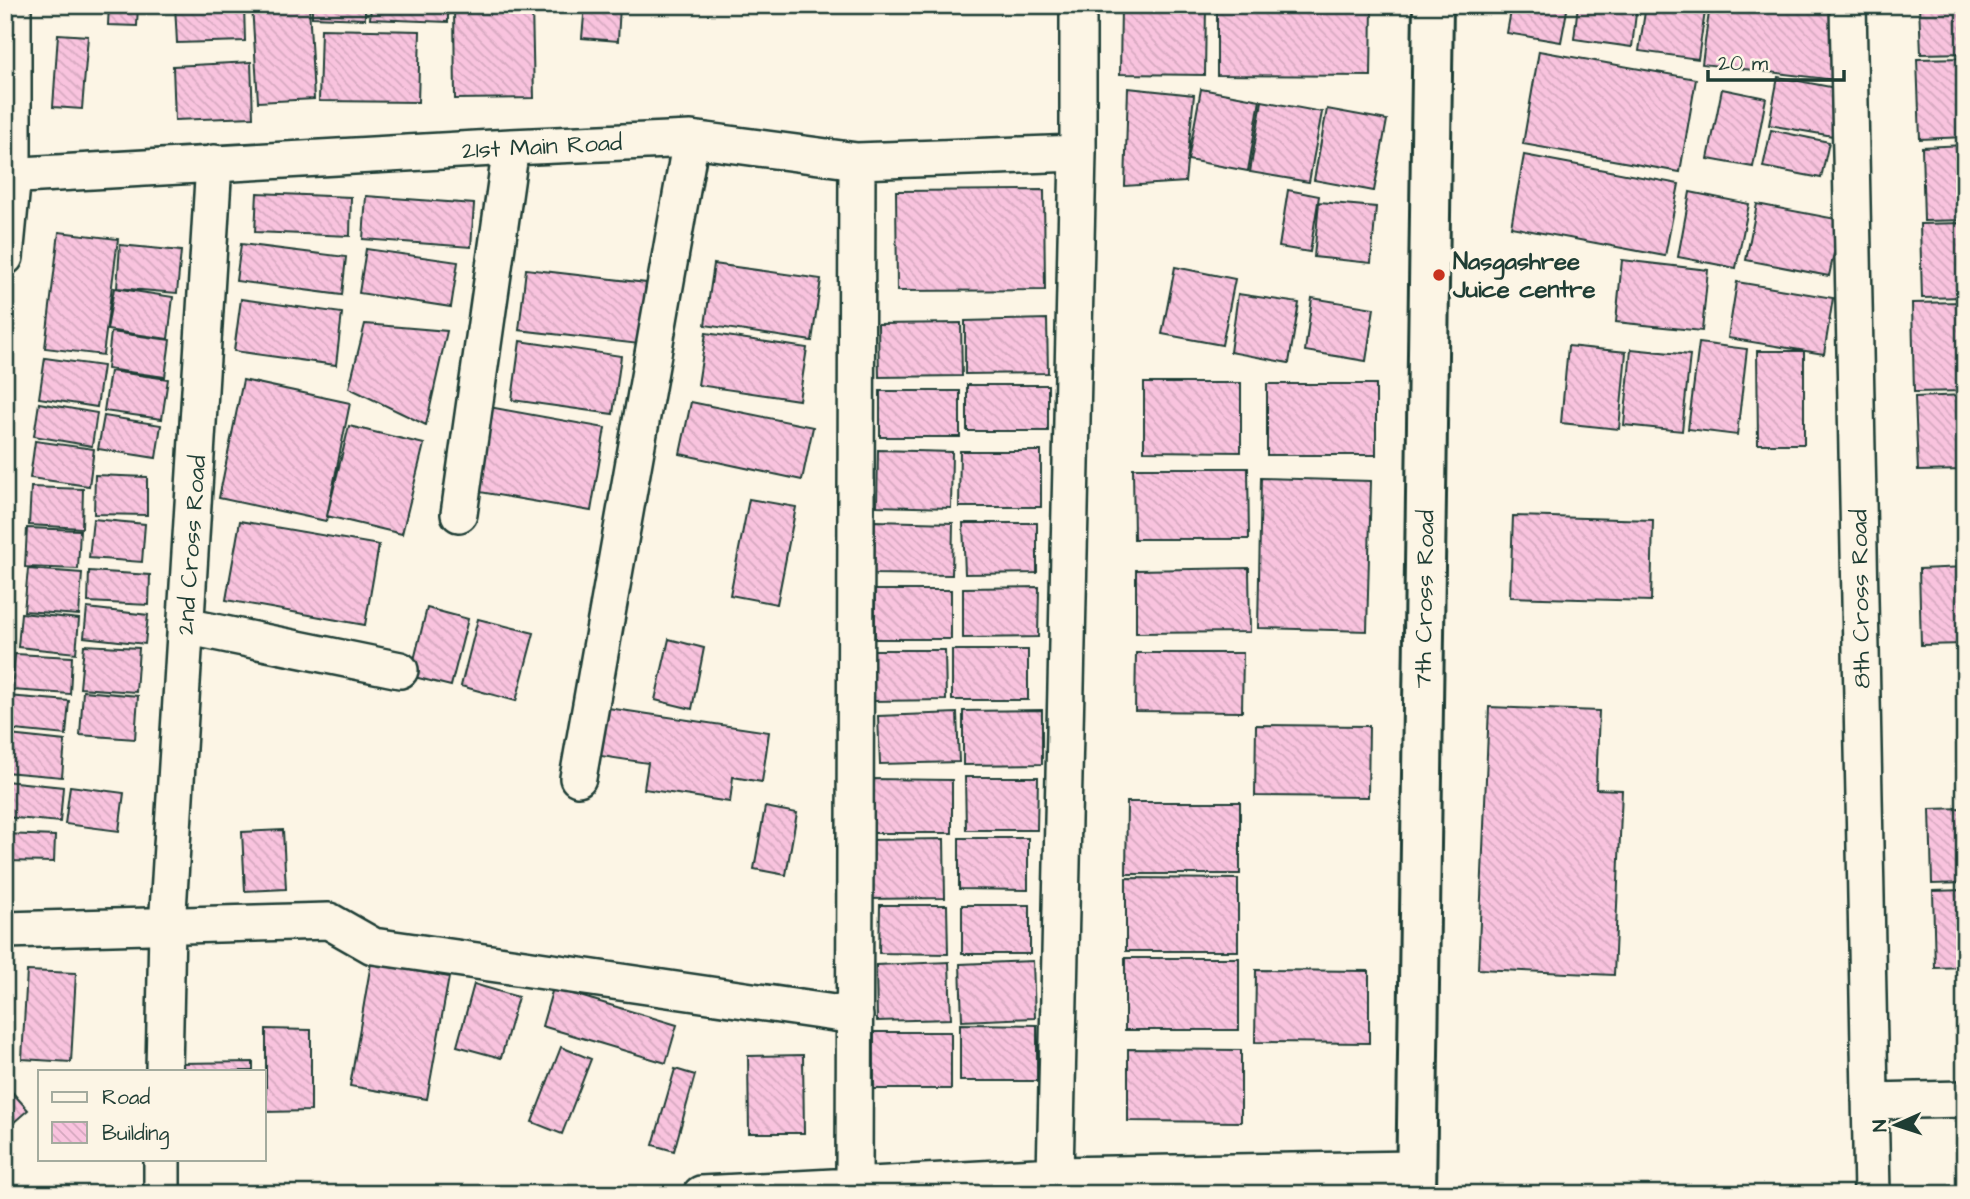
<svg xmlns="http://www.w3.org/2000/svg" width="1970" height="1199" font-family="'Architects Daughter',sans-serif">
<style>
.building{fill:url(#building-back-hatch);stroke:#1f3d34;stroke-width:2}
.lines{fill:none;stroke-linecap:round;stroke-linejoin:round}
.minor-casing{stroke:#1f3d34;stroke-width:40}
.tertiary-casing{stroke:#1f3d34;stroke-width:44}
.minor{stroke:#fcf5e5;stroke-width:35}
.tertiary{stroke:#fcf5e5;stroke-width:38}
.poi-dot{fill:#c8321e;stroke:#fcf5e5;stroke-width:2.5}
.labels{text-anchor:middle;stroke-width:7;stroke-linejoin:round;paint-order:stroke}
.street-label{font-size:24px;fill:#1f3d34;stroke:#fcf5e5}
.poi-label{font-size:24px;font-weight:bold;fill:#1f3d34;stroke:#fcf5e5;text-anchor:start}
</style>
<defs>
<pattern id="building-back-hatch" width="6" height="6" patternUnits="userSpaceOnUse" patternTransform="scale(1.75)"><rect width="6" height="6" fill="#f9c3de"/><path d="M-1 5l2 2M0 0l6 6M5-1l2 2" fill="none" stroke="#d5a8bf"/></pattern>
</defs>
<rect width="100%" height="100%" fill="#fcf5e5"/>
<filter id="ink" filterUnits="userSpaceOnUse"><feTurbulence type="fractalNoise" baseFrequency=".0143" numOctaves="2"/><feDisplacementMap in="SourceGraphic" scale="14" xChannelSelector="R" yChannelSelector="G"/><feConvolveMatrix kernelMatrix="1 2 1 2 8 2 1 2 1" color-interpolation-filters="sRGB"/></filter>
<g filter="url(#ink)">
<path class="building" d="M109,5H138L137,26L108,25Z
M175,5H244L245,41L177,43Z
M252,5H309L314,99L258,102Z
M312,5H365V19L312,17Z
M371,5H448V22L370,19Z
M454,5H532L534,98L455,99Z
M585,5H620L618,41L582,38Z
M1121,5H1206L1205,75L1120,74Z
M1217,5H1372L1371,76L1217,75Z
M1512,5H1568L1561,42L1507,33Z
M1578,5H1637L1632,47L1574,39Z
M1646,5H1706L1698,59L1639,51Z
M1710,5H1844L1835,80L1702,64Z
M1919,5H1965V53L1921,54Z
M321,29L420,31L418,102L319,101Z
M58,34L88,36L82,109L53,107Z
M1539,51L1696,79L1680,172L1523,144Z
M1965,58V137L1920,139L1917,59Z
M251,62L253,117L175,120L173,66Z
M1778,77L1841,89L1833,136L1769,125Z
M1128,88L1194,95L1185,182L1125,186Z
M1201,89L1260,100L1248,171L1188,160Z
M1722,89L1766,98L1753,167L1708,159Z
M1262,101L1322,112L1309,182L1250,172Z
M1327,109L1387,120L1374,191L1314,180Z
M1771,130L1829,142L1821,178L1763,167Z
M1965,145V220L1924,221L1922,147Z
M1524,155L1679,184L1665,256L1511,227Z
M1044,190L1045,290L897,291L896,191Z
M1288,190L1319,196L1310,252L1279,247Z
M1690,192L1749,204L1736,268L1678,257Z
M257,193L351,197L350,236L255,232Z
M366,196L474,204L471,247L363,239Z
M1319,202L1376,207L1371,263L1314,257Z
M1757,204L1841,220L1829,276L1746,260Z
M1965,223V297L1922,298L1920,224Z
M59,232L118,239L103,355L45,348Z
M241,244L346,257L342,295L236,281Z
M120,245L181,251L177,293L117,288Z
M366,249L458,262L451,307L359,293Z
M1622,260L1708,270L1702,331L1616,322Z
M714,264L821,279L812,341L705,325Z
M1175,267L1235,279L1222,345L1162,334Z
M526,269L646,283L639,344L519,330Z
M1737,282L1833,298L1824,354L1728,338Z
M114,288L173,297L168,339L107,330Z
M1238,294L1299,303L1289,363L1230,352Z
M1312,298L1374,308L1366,361L1305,351Z
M241,299L342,313L336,365L234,351Z
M1965,302V391L1914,392L1912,303Z
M1047,319L1048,373L965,374V321Z
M961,323L962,376L879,377L878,324Z
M365,324L447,331L426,425L349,388Z
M111,332L170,340L165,377L107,369Z
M706,333L807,348L799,400L698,385Z
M520,341L621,356L613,414L512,400Z
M1699,343L1747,349L1737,435L1688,429Z
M1568,346L1626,352L1619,429L1561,423Z
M1631,349L1690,355L1682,431L1624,425Z
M1757,351H1804V444H1758Z
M45,358L103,366L97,407L39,398Z
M110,371L168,379L162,419L104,411Z
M243,380L350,403L326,521L219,498Z
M1144,383H1241V452L1144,451Z
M1267,384H1376V455H1267Z
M967,385H1048V431H967Z
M880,391H960V437H880Z
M1965,395V470L1918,471L1915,397Z
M691,402L813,427L802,480L680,454Z
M39,403L97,413L92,446L34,436Z
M489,407L605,428L591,511L474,491Z
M104,416L161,425L156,458L98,449Z
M349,426L424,444L402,534L327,516Z
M35,441L94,449L89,486L30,478Z
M878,450L952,452L951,508L877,506Z
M960,451H1041V507H959Z
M1133,468H1248L1249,539H1134Z
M95,475L147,477V515L94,514Z
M1261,478L1371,481L1367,631L1258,628Z
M31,487L83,489L82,528L29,525Z
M749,499L796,507L777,604L730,595Z
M1513,516L1653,520L1651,601L1510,597Z
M93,519L145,524L142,562L89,558Z
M240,521L379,545L365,625L226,600Z
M875,521L953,523L952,575L874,574Z
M963,523H1037V573L965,574Z
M27,528L80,530L78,569L25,567Z
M1965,567V644L1921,645L1919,569Z
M1249,568L1250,632L1136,633V570Z
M28,569L82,573L79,615L24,611Z
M89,571L150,575L149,605L88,602Z
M1039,587L1038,637L963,638V588Z
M875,590H951V639H875Z
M87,608L148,615L145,644L84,637Z
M427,608L468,619L451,686L410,676Z
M21,613L79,619L76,653L18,647Z
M478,619L534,633L516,701L461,686Z
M669,639L704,648L692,709L655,700Z
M84,645L139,648L136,692L80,688Z
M871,650H945L946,700L872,701Z
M952,650H1028V700H952Z
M1136,653H1243L1242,712L1135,711Z
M15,654L72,657L70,694L12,690Z
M83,691L138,696L135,739L80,735Z
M7,696L69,701L66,735L5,729Z
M1489,707L1599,711L1596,789L1622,790L1614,975L1478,969Z
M608,708L769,732L762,782L733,777L730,802L644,789L648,763L601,756Z
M1042,710V764L963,765V711Z
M957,713L959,762L880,764L878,716Z
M1256,725L1369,726L1368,797L1255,796Z
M9,735L65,741L62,777L5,772Z
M965,777H1038L1037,830H966Z
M871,779L952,780V833H871Z
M5,781L63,787L60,822L5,817Z
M70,786L124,793L119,831L65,824Z
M1127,802H1240V874H1126Z
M765,807L797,813L786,875L754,869Z
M1965,808V883L1932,884L1930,809Z
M283,830L286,889L245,891L242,832Z
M5,834L55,836L54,862L5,861Z
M959,838H1028V890L959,889Z
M944,839L945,898L868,899L867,840Z
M1126,878L1238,879V951H1126Z
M1965,890V967L1935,968L1933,891Z
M880,905H947L948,954L879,953Z
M962,905H1030V954H962Z
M1125,958H1239V1030H1125Z
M1033,961L1035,1018L962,1021L960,964Z
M949,962L951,1019L877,1021L876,965Z
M371,963L449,977L427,1099L350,1086Z
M1256,970L1369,971V1043L1255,1042Z
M27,971L76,973L71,1062L22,1059Z
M474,984L518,997L501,1058L457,1046Z
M553,988L677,1025L666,1063L542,1026Z
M960,1024L1037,1025V1081H960Z
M266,1029L311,1030V1111L266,1112Z
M874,1032H951V1089H874Z
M561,1047L591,1059L562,1134L532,1122Z
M1128,1049L1241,1050V1122L1128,1121Z
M803,1055L804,1133H749L748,1056Z
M253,1062V1071H180V1063Z
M675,1069L695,1075L674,1151L653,1145Z
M5,1084L28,1110L5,1130Z"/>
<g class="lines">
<defs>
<path id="minor" d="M1848,5L1872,1194
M5,176L511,147L691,139L857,161L1078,153
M5,257L13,174V5
M459,514L511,147
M185,626L400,670
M578,778L691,139
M5,930L329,921L373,946L855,1016
M164,1071L167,927L214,163
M1870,1101L1965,1099
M1055,1175L1078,153V5
M854,1185L857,161
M162,1194V1159
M701,1194L1055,1175L1416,1169"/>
<path id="tertiary" d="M1416,1194L1433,5"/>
</defs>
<use href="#minor" class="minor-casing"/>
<use href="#tertiary" class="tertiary-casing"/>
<use href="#minor" class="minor"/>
<use href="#tertiary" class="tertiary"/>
</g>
</g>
<circle class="poi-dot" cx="1439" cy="275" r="7"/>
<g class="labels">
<g class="street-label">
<text transform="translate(542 146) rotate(-3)" y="8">21st Main Road</text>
<text transform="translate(191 545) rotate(-86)" y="8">2nd Cross Road</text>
<text transform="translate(1424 599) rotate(-89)" y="8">7th Cross Road</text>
<text transform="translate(1860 599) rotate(-91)" y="8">8th Cross Road</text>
</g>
<g class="poi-label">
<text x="1453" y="269">Nasgashree<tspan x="1453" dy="28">Juice centre</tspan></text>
</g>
</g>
<rect width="1970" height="1199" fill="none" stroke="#fcf5e5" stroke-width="28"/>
<rect x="14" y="14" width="1942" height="1171" fill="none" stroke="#1f3d34" stroke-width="2.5" filter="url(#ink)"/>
<rect x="38" y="1070" width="228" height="91" fill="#fcf5e5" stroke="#a4ab9e" stroke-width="2"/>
<rect x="52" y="1092" width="35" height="10" fill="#fcf5e5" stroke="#a4ab9e" stroke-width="2"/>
<text x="102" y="1104" font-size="21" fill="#1f3d34">Road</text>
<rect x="52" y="1122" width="35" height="21" fill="url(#building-back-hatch)" stroke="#a4ab9e" stroke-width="2"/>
<text x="102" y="1140" font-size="21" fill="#1f3d34">Building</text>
<g transform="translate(1896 1125) rotate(267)" stroke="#fcf5e5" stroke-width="5" paint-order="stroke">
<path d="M0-5L12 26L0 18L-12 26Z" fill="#1f3d34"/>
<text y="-10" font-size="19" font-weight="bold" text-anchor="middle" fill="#1f3d34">N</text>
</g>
<path d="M1708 70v10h136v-10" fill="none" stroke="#1f3d34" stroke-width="3.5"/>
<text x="1718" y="70" font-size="21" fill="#1f3d34" stroke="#fcf5e5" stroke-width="5" paint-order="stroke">20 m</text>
</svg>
